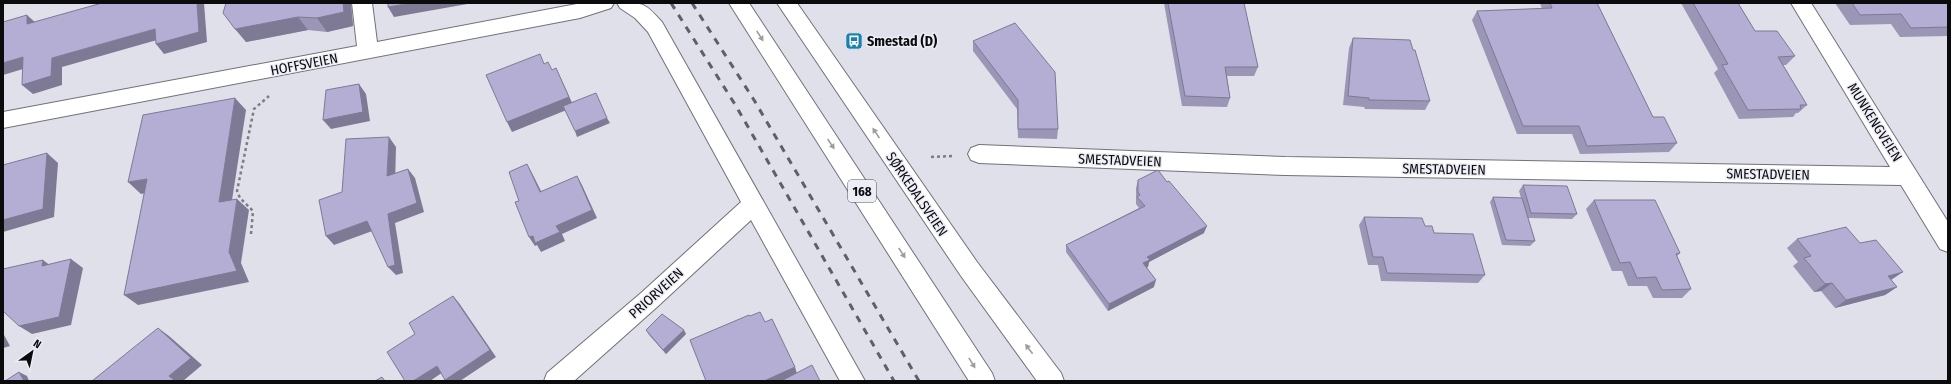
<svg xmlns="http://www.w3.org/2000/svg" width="1951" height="384" font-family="'Fira Sans Condensed',sans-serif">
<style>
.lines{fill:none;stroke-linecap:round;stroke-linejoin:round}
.minor-casing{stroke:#717179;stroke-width:2}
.major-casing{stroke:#717179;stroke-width:2}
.path{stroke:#7c7d83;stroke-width:2.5;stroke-dasharray:3 3;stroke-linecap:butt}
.minor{fill:#fff;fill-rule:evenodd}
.major{fill:#fff;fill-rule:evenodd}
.rail{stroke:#5f5f65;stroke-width:3;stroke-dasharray:7 7;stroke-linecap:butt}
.wall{fill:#9b95b6}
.shaded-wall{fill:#7e7994}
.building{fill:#b4add4;stroke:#7e7994}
.oneway{fill:#9d9d9f}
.labels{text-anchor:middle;stroke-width:3;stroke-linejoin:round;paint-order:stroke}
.shield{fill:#ededf6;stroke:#4f4f54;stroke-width:1}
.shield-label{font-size:13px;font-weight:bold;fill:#0b0b0e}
.poi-label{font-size:14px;font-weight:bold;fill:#0b0b0e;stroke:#ededf6;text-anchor:start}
.street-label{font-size:14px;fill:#0b0b0e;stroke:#ededf6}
</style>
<rect width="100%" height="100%" fill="#dfe0e9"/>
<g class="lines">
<defs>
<path id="minor" d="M352,3H372L377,42L582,3H614L611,8L580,18L3,128V112L357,46Z
M617,3C644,3 644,2 662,22L865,381H840L751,220L657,307L574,381H544L547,373L641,293L741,202L648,32L635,18L620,8Z
M1791,3H1811L1948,222V252L1940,249L1901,185L1285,175L979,163L971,160L968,154L971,148L979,145L1285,157L1890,167Z"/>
<path id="major" d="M729,3H749L992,373L995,381H969Z
M777,3H797L977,262L1061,373L1064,381H1037L961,276Z"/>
</defs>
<use href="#minor" class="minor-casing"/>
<use href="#major" class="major-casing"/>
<path class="path" d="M931,157L952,156
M251,234L253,211L240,198L237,191L254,109L269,96"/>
<use href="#minor" class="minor"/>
<use href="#major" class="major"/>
<path class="rail" d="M671,3L736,106L894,381
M692,3L754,100L919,381"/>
</g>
<path class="wall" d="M226,3H351L353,26L327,32L308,30L246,42Z
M1164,3H1244L1258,67L1254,76H1227L1230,98L1227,107L1182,106Z
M1540,3H1597L1653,117L1677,143L1669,152L1580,154L1572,134H1517L1472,20L1477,11L1542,9Z
M1681,3H1738L1755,31L1795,56L1786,65H1783L1807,105L1798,113H1796L1793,117L1739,119L1714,73L1718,69Z
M1835,3H1948V36L1900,37L1891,24L1850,25Z
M1353,38L1413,50L1430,101L1425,110L1365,109L1364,107L1343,105L1349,48Z
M973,41L1058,129L1057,139L1018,138L1017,109L973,51Z
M1138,180L1204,233L1149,262L1148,267H1147L1154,287L1108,311L1066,252V245L1139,208L1136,204V188Z
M1523,185L1577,214L1572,219L1528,218L1535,241L1530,246L1502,245L1490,202L1493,197L1521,198L1519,191Z
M1594,200L1680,253L1677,256L1691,289L1682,298H1653L1647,286H1628L1622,271H1612L1586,209Z
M1364,217L1425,226L1485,275L1478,283L1381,281L1378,265H1368L1359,225Z
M1797,239L1891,280L1897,287L1885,295L1835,308L1821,291L1814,292L1793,266L1798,262L1787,248Z
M646,330L686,334L666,354L649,335Z"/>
<path class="shaded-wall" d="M197,3H204L207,42L164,54L156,44Z
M343,3H351L353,26L327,32L317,18Z
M412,3H473L394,17L388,7Z
M27,15L37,24H27Z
M298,17L308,30L246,42L235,29Z
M155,29L164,38L62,67V85L33,94L22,85L52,58Z
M23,57L33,66L3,75V63Z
M556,68L574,107L512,132L507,122Z
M359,84L366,94L370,121L331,129L323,120Z
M235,98L246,110L230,213L219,202Z
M607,118L610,123L577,137L575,131Z
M389,137L396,147L395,185L387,176Z
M47,153L58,163L54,217L3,232V220Z
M527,164L532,173L546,201L540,192Z
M408,169L415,178L424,212L395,223L403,273L396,275L388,267V214Z
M577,176L582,185L597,218L562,234L565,241L541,252L537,245L535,246L529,237L556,226Z
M147,179L160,190L141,194L128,182Z
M237,199L249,210L241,263L249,282L138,305L124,295L229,252Z
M367,221L375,230L334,245L326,236Z
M1207,226L1204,233L1149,262L1148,267L1141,270L1143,263L1147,257Z
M71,259L83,268L71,325L32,334L19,326Z
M43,260L55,269L42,266Z
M1903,272L1891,280L1888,276Z
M1156,280L1154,287L1108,311L1109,304Z
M1832,283L1821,291L1814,292L1825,284Z
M1897,287L1885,295L1835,308L1846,300Z
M453,296L459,303L496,357L460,381H447L445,380Z
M158,328L169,336L202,365L183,381H175L169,376Z
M684,330L686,334L666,354L663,350Z
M3,333L10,346L3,348Z
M437,366L443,372L430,381H413Z
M795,367L797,374L783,381H764Z
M19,372L27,376L29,381H24Z"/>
<path class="building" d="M102,3H197L199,32L156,44L155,29L52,58L51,76L22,85L23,57L3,63V22L27,15V24Z
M226,3H343L344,12L317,18L298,17L235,29L223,13Z
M388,3H412L388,7Z
M1168,3H1244L1258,67H1225L1230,98L1185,96Z
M1550,3H1597L1653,117H1664L1677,143L1587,146L1579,126H1523L1477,11L1552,8Z
M1693,3H1738L1755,31H1777L1795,56L1778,57L1807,105H1800L1801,109L1748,110L1722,65L1728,64Z
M1852,3H1948V27L1911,28L1901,14L1860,15Z
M1015,23L1055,72L1058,129H1018V100L973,41Z
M1353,38L1410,40L1413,50H1415L1430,101L1369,100V98L1348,96Z
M540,54L544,64L548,62L552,70L556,68L569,97L507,122L486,75Z
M359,84L363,112L323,120L326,90Z
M596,93L607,118L575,131L563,106Z
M235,98L219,202L237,199L229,252L237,271L124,295L147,179L128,182L143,115Z
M389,137L387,176L408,169L417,203L388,214L395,265L388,267L367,221L326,236L319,200L342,192L346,139Z
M47,153L43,209L3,220V165Z
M527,164L540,192L577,176L592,210L556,226L560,232L535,243L533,236L529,237L515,202L519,201L509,172Z
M1158,170L1167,182L1169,181L1207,226L1147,257L1150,260L1143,263L1156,280L1109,304L1066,245L1145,206L1137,197L1140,195L1138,192V180Z
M1523,185L1567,186L1577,214L1531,213Z
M1493,197L1522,198L1535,241L1506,240Z
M1594,200H1655L1680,253L1676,254L1691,289L1662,290L1656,277L1637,278L1630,262L1620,263Z
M1364,217L1422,218L1425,226H1432L1434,233L1473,234L1485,275L1387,273L1383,257H1373Z
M1846,227L1860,243L1876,240L1903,272L1888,276L1897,287L1846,300L1832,283L1825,284L1804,258L1811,256L1797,239Z
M71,259L59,317L19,326L3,311V269L43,260L42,266Z
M453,296L490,350L445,380L437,366L413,381H405L387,352L415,334L409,323Z
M760,312L765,322L772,319L795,367L764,381H706L690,340L749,315L750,316Z
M662,314L684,330L663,350L646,330Z
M158,328L191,358L169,376L175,381H92Z
M812,365L820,381H781Z
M19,372L24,381H5Z
M382,377L385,381H375Z"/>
<defs><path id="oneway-solid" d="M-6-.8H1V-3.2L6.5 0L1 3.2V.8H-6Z"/></defs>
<g class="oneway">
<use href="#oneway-solid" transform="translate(760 36) rotate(57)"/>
<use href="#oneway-solid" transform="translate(876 133) rotate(-124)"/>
<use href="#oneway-solid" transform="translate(831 144) rotate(56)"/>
<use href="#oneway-solid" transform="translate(902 253) rotate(57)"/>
<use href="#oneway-solid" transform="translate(1029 349) rotate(-127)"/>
<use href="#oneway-solid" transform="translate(972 363) rotate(58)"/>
</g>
<defs>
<symbol id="bus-square" viewBox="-11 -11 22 22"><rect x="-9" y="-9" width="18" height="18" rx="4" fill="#1b80aa" stroke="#ededf6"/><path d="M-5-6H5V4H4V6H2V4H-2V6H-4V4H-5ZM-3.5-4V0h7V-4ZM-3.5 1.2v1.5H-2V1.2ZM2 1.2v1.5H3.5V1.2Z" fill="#fff"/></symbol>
</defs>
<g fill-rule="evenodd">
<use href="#bus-square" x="844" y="31" width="20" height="20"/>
</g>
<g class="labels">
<rect class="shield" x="848" y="180" width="28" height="22" rx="3"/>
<g class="shield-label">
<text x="862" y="196">168</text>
</g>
<g class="poi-label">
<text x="867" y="46">Smestad (D)</text>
</g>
<g class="street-label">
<text transform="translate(304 64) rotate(-11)" y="5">HOFFSVEIEN</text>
<text transform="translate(1875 122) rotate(58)" y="5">MUNKENGVEIEN</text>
<text transform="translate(1120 160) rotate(2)" y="5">SMESTADVEIEN</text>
<text transform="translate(1444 169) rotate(1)" y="5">SMESTADVEIEN</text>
<text transform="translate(1768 174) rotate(1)" y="5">SMESTADVEIEN</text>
<text transform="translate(917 194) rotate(56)" y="5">SØRKEDALSVEIEN</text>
<text transform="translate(656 293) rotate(-42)" y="5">PRIORVEIEN</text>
</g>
</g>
<rect width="1951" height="384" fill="none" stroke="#0b0b0e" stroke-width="8"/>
<g transform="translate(32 352) rotate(33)" stroke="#ededf6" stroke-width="3" paint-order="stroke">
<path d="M0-3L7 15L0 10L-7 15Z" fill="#0b0b0e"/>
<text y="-6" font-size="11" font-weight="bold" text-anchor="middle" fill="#0b0b0e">N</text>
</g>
</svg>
